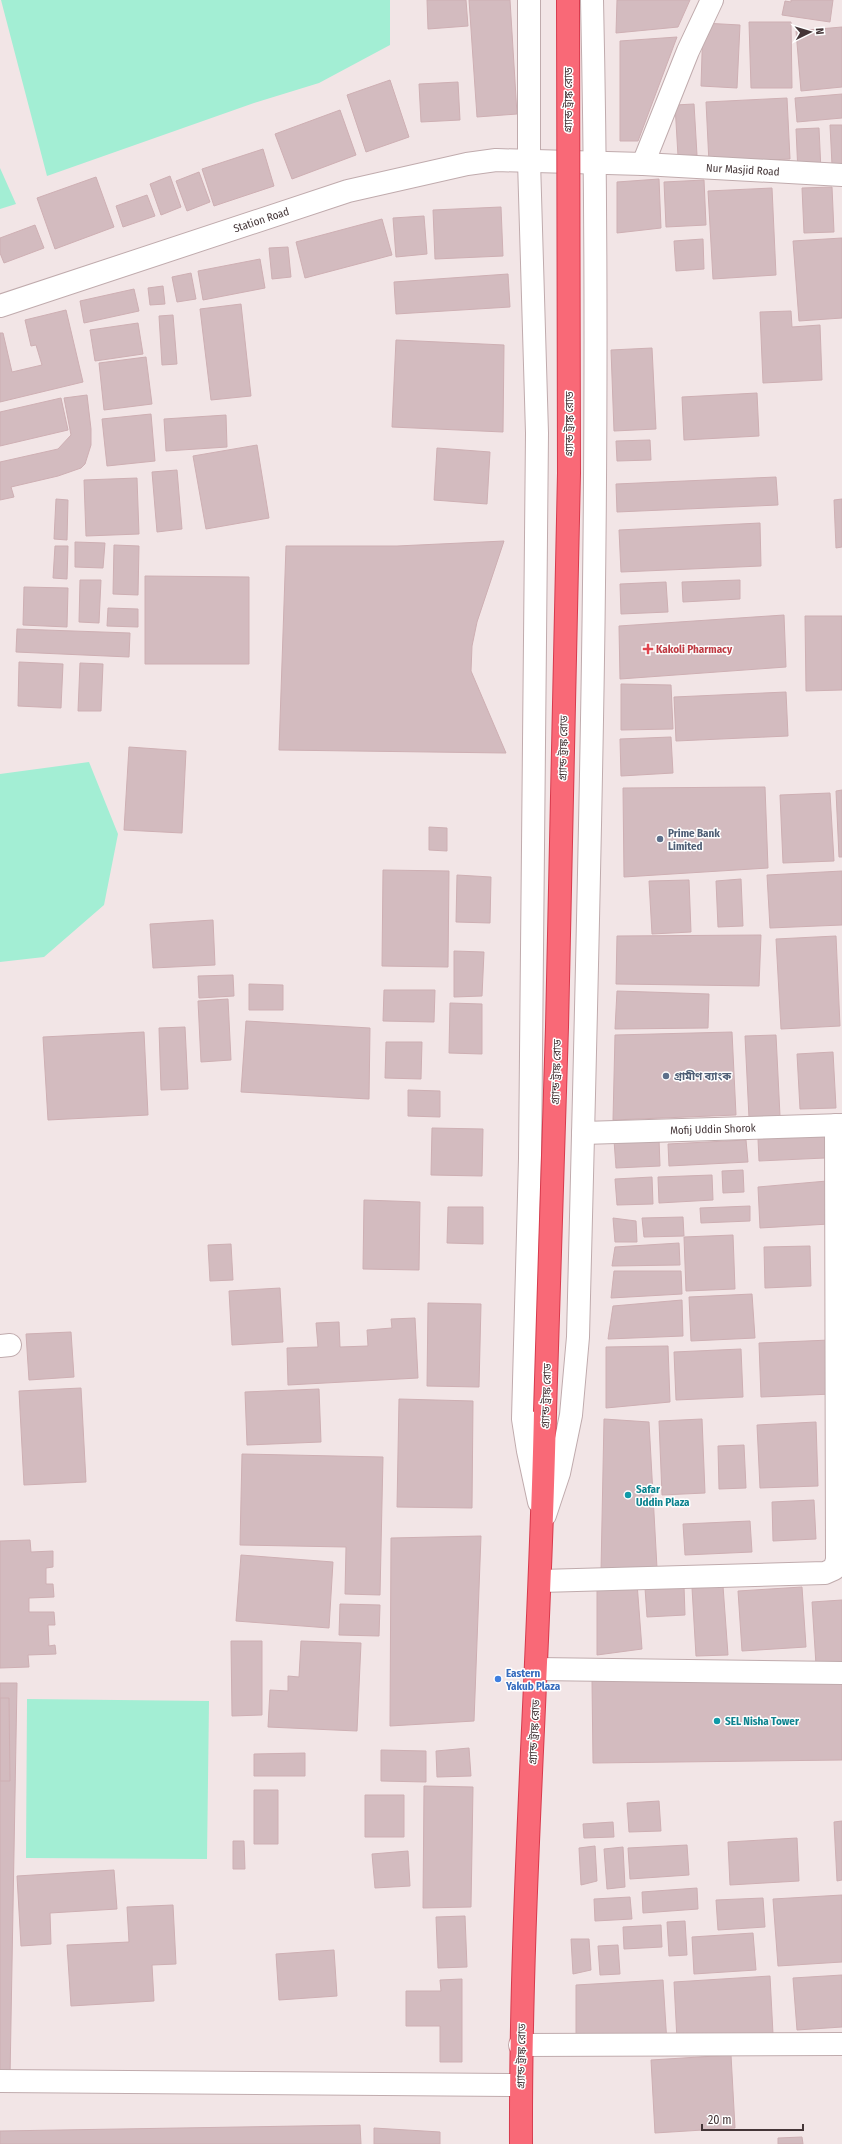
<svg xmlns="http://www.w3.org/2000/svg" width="842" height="2144" font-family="'Fira Sans Condensed','Noto Sans Bengali',sans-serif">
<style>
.water{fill:#a3eed4}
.building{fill:#d3bbbf;stroke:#ceafb3}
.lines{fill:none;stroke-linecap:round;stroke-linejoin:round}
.minor-casing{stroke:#c0abad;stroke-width:24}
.highway-casing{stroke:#d83a4d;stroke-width:24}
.minor{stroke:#fff;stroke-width:22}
.highway{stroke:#f96977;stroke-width:22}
.highway-bridge-casing{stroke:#d83a4d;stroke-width:24;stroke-linecap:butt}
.highway-bridge{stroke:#f96977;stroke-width:22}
.health-dot{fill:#e0444e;stroke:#fff;stroke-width:1.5}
.service-dot{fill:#5c6f8a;stroke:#fff;stroke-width:1.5}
.culture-dot{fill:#0f9aa8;stroke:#fff;stroke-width:1.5}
.shop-dot{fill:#3f7fe0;stroke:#fff;stroke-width:1.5}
.labels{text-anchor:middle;stroke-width:3;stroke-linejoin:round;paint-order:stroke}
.street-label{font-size:11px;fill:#443537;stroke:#fff}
.health-label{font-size:11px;font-weight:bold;fill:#be3a42;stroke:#fff;text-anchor:start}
.service-label{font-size:11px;font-weight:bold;fill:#4e5e75;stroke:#fff;text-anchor:start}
.culture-label{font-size:11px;font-weight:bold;fill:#0d838f;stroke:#fff;text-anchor:start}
.shop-label{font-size:11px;font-weight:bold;fill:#366cbe;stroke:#fff;text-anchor:start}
</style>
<rect width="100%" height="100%" fill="#f2e5e6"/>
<path class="water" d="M1,0H390V45L319,83L254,103L47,176Z
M0,168L16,204L0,209Z
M89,762L118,834L104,905L44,957L0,962V774Z
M27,1699L209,1701L207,1859L26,1858Z"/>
<path class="building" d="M427,0H466L468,26L428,29Z
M469,0H510L517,114L477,117Z
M617,0H690L678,27L616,33Z
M791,0H833L830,22L782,15L785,1L791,2Z
M749,22H791L792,88H751Z
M703,23L740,25L737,88L701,86Z
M842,27V87L801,91L796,31Z
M677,37L638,141H620V41Z
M390,80L409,137L366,152L347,95Z
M458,82L460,120L421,122L419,84Z
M842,94V118L797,122L795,98Z
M787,98L790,159L709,163L706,102Z
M694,104L697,155L678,156L675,105Z
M340,110L356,155L292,179L275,134Z
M830,125H842V165H832Z
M819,128L821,171L798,173L796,129Z
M263,149L274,186L214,206L202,169Z
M199,172L210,202L187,211L176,181Z
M170,176L181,207L161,215L150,184Z
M96,177L114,227L55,249L37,198Z
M659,179L661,228L617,233V182Z
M704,180L706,225L666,227L664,182Z
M832,187L834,232L804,233L802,188Z
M772,188L776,275L713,279L708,191Z
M147,195L155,216L123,227L116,206Z
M501,207L503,256L435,259L433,210Z
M424,216L427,254L396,257L393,218Z
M382,219L392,255L305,278L296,242Z
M35,225L44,248L4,263L0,253V238Z
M842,238V318L799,321L793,241Z
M703,239L704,269L676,271L674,241Z
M288,247L291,277L272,279L269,248Z
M260,259L265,288L203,300L198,271Z
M191,273L196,299L177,302L172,277Z
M508,274L510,307L396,314L394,282Z
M163,286L165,304L150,305L148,288Z
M134,289L139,311L84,323L80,301Z
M241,304L251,396L211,400L200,309Z
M66,310L83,382L0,402V333H3L12,372L42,365L36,345L31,346L25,320Z
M791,311L792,327L820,325L822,380L763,383L760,312Z
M173,315L177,364L162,365L159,316Z
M138,323L143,354L95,361L90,330Z
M396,340L504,345L503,432L392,427Z
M652,348L656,429L614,431L611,350Z
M146,357L152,404L104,410L99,363Z
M757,393L759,436L684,440L682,397Z
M87,395L91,429V445L85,464L81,468L58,476L11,487L14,497L0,500V462L58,449L71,435L64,398Z
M61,398L68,430L0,446V412Z
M151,414L155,461L107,466L102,419Z
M226,415L227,447L166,451L164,419Z
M650,440L651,460L617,461L616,441Z
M257,445L269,518L206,529L193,456Z
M437,448L490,452L487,504L434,500Z
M177,470L182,529L157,532L152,472Z
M776,477L778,505L617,512L616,484Z
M137,478L139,534L86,536L84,480Z
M56,499L68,500L67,540L54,539Z
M842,499V547L836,548L834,500Z
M760,523L761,566L621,572L619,530Z
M504,541L477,622L472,646L471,671L506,753L279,750L286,546H397Z
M75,542L105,543L103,568L75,567Z
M114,545L139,546L138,595L113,594Z
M55,546H68L67,579L53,578Z
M145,576L249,577V664H145Z
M80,580H101L99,623L79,622Z
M740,580V599L683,602L682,582Z
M666,582L668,612L621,614L620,584Z
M24,587L68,588L67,627L23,625Z
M108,608L138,609V627L107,626Z
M784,615L786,667L620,679L619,626Z
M805,616H842V690L806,691Z
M17,629L130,633L129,657L16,652Z
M19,662L63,664L61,708L18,706Z
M80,663L103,664L101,711H78Z
M621,684L671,685L673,729L621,730Z
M786,692L788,736L676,741L674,697Z
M671,737L673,773L621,776L620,739Z
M129,747L186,751L182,833L124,830Z
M765,787L768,868L624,877L623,788Z
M842,790V857H839L836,791Z
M830,793L834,861L783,863L780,795Z
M429,827L447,828V851L429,850Z
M383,870L449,871L448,967L382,966Z
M842,871V925L770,928L767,875Z
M457,875L491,877L490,923L456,922Z
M741,879L743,926L718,927L716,881Z
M689,880L691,932L652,934L649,881Z
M213,920L215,965L153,968L150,924Z
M761,935L759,986L616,984L617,936Z
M836,936L840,1026L781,1029L776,939Z
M454,951L484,952L482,996L454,997Z
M233,975L234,996L199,998L198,976Z
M249,984L283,985V1010H249Z
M384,990H435L434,1022L383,1021Z
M617,991L709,994L708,1028L615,1029Z
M228,999L231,1060L201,1062L198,1001Z
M450,1003L482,1004V1054L449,1053Z
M246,1021L370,1028L369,1099L241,1092Z
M185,1027L188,1089L161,1090L159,1028Z
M144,1032L148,1115L48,1120L43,1037Z
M732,1032L736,1115L613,1120L615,1035Z
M776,1035L780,1116L749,1118L745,1036Z
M386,1042H422L421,1079L385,1078Z
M833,1052L836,1108L800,1109L797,1054Z
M408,1090L440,1091V1117L408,1116Z
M432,1128L483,1129L482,1176L431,1175Z
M825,1136V1158L759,1161L758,1139Z
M659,1139L660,1166L616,1168L614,1140Z
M746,1140L748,1162L669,1166L668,1144Z
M743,1170L744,1192L723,1193L722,1171Z
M712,1175L713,1200L659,1203L658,1177Z
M652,1177L653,1204L617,1205L615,1179Z
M827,1181L829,1224L760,1228L758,1187Z
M364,1200L420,1202L419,1270L363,1269Z
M750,1206V1221L701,1223L700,1208Z
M448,1207H483V1244L447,1243Z
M683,1217L684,1236L644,1237L642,1218Z
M613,1218L636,1221L637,1242H615Z
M733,1235L735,1289L686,1291L684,1237Z
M679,1243L680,1265L612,1266L615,1247Z
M231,1244L233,1280L210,1281L208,1245Z
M810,1246L811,1286L765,1288L764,1247Z
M614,1271H681L682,1294L611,1298Z
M280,1288L283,1342L232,1345L229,1291Z
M752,1294L755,1338L691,1341L689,1297Z
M682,1300L683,1336L608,1339L613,1306Z
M428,1303L481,1304L479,1387L427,1386Z
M415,1318L418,1378L288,1385L287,1348L318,1347L316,1323L339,1322L340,1347L368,1346L367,1330L392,1328L391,1319Z
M71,1332L74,1377L29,1380L26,1334Z
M830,1340L832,1394L761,1397L759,1343Z
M668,1346L670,1402L606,1408V1347Z
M741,1349L743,1397L676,1400L674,1352Z
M81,1388L86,1482L24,1485L19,1391Z
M319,1389L321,1442L247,1445L245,1392Z
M399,1399L473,1401L472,1508L397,1507Z
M604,1419L649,1422L657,1568L601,1571Z
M702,1419L705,1493L662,1495L659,1421Z
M816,1422L818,1486L760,1488L757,1425Z
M744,1445L746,1488L719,1489L718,1446Z
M242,1454L383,1457L380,1595L345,1594L346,1547L240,1545Z
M814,1500L816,1539L773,1541L772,1502Z
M750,1521L752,1552L685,1555L683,1524Z
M481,1536L474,1721L390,1726L391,1538Z
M30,1540L31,1552L53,1551V1567L46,1568V1584H53L54,1597L29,1598V1612H54L55,1625H48L49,1646L55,1645L56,1654L28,1655L29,1667L0,1668V1541Z
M241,1555L333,1562L329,1628L236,1621Z
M637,1583L642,1649L597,1655V1585Z
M684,1586L685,1615L647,1617L645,1588Z
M723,1586L728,1655L696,1656L692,1588Z
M802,1587L806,1647L742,1651L738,1591Z
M842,1600V1664L816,1665L812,1602Z
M340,1604L380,1605L379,1636L339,1635Z
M231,1641H262V1715L232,1716Z
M301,1641L361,1643L357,1731L268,1727L270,1690L288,1691V1676L299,1677Z
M842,1680V1760L593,1763L592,1681Z
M0,1683H17L10,2078H0Z
M0,1698H9L10,1781H0Z
M469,1748L471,1776L437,1777L436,1751Z
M381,1750L426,1751V1782L381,1781Z
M305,1753V1776H254V1754Z
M424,1786L473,1787L471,1907L423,1908Z
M254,1790H278V1844H254Z
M365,1795H404V1837H365Z
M659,1801L661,1831L629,1832L627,1803Z
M842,1821V1880L837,1881L834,1822Z
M613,1822L614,1837L584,1838L583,1824Z
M797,1838L799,1881L730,1885L728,1842Z
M233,1841H244L245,1869H233Z
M687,1845L689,1875L630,1879L628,1848Z
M595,1846L597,1881L581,1885L579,1848Z
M623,1847L625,1887L607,1889L604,1849Z
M408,1851L410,1886L375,1888L372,1854Z
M114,1870L117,1909L50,1913L51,1944L21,1946L17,1876Z
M697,1888L698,1909L643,1913L642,1892Z
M842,1895V1962L778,1966L773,1899Z
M630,1897L632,1919L595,1921L594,1899Z
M763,1898L765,1927L718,1930L716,1900Z
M173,1905L176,1964L152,1965L154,2001L71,2006L67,1945L129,1942L127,1907Z
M465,1916L467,1967L438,1968L436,1917Z
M685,1921L687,1955L669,1956L667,1922Z
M661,1925L662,1947L624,1949L623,1927Z
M753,1933L756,1970L694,1974L692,1937Z
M571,1939H589L591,1970L573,1974Z
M618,1945L620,1974L600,1975L598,1946Z
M334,1950L337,1996L279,2000L276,1954Z
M842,1975V2027L797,2030L793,1978Z
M770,1976L773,2034L677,2040L674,1982Z
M462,1979V2062H440V2026H406V1991H441L440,1980Z
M663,1980L667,2044L576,2048V1985Z
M731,2055L735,2128L655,2133L651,2060Z
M360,2125L361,2144H0V2131Z
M374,2128L440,2132V2144H374Z
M802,2137L803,2144H778V2138Z"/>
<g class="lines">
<defs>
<g id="minor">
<path d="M529,0V161L537,433L530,1158L523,1419L528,1451L539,1502"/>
<path id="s1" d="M643,164L842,175"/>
<path id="s2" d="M0,306L348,191L467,164L496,160L643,164L688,51L712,0"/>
<path id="s3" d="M583,1133L842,1125"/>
<path d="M0,1346L10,1345"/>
<path d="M545,1515L559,1473L571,1415L578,1337C589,892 602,446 592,0"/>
<path d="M541,1581L825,1573L834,1569L837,1560L836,1125"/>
<path d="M537,1669L842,1673"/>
<path d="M520,2045L842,2044"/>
<path d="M0,2081L520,2085"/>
</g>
<path id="highway" d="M521,2144C520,1900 540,1656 545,1412"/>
</defs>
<use href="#minor" class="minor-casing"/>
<use href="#highway" class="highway-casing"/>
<use href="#minor" class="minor"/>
<use href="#highway" class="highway"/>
<defs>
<path id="highway-bridge" d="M545,1412L557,1027L569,473L568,0"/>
</defs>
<use href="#highway-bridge" class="highway-bridge-casing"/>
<use href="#highway-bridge" class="highway-bridge"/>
</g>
<path class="health-dot" d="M646 643h4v4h4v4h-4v4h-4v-4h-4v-4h4z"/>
<g class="service-dot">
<circle cx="660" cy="839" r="4"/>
<circle cx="666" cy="1076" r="4"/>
</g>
<g class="culture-dot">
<circle cx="628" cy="1495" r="4"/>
<circle cx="717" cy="1721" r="4"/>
</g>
<circle class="shop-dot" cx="498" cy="1679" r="4"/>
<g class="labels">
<g class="street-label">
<text transform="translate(568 100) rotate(-90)" y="4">গ্র্যান্ড ট্রাঙ্ক রোড</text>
<text dy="4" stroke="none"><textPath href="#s1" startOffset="100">Nur Masjid Road</textPath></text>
<text dy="4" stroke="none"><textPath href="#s2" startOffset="275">Station Road</textPath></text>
<text transform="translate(569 424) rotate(-90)" y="4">গ্র্যান্ড ট্রাঙ্ক রোড</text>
<text transform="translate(563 748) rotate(-89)" y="4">গ্র্যান্ড ট্রাঙ্ক রোড</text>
<text transform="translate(556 1072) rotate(-88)" y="4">গ্র্যান্ড ট্রাঙ্ক রোড</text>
<text dy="4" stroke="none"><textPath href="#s3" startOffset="130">Mofij Uddin Shorok</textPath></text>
<text transform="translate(546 1396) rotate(-88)" y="4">গ্র্যান্ড ট্রাঙ্ক রোড</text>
<text transform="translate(534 1732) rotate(-87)" y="4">গ্র্যান্ড ট্রাঙ্ক রোড</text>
<text transform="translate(521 2056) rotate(-89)" y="4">গ্র্যান্ড ট্রাঙ্ক রোড</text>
</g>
<g class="health-label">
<text x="656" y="653">Kakoli Pharmacy</text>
</g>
<g class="service-label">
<text x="668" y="837">Prime Bank<tspan x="668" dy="13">Limited</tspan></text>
<text x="674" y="1080">গ্রামীণ ব্যাংক</text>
</g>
<g class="culture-label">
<text x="636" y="1493">Safar<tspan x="636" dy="13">Uddin Plaza</tspan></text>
<text x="725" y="1725">SEL Nisha Tower</text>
</g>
<g class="shop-label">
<text x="506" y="1677">Eastern<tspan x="506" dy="13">Yakub Plaza</tspan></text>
</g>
</g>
<g transform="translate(810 32) rotate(85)" stroke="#ffffff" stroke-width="3" paint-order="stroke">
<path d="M0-3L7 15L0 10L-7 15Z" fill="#443537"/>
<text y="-6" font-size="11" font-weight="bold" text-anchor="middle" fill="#443537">N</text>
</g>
<path d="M702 2124v6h101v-6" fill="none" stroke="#443537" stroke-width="2"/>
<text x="708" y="2124" font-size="12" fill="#443537" stroke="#ffffff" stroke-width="3" paint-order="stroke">20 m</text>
</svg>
